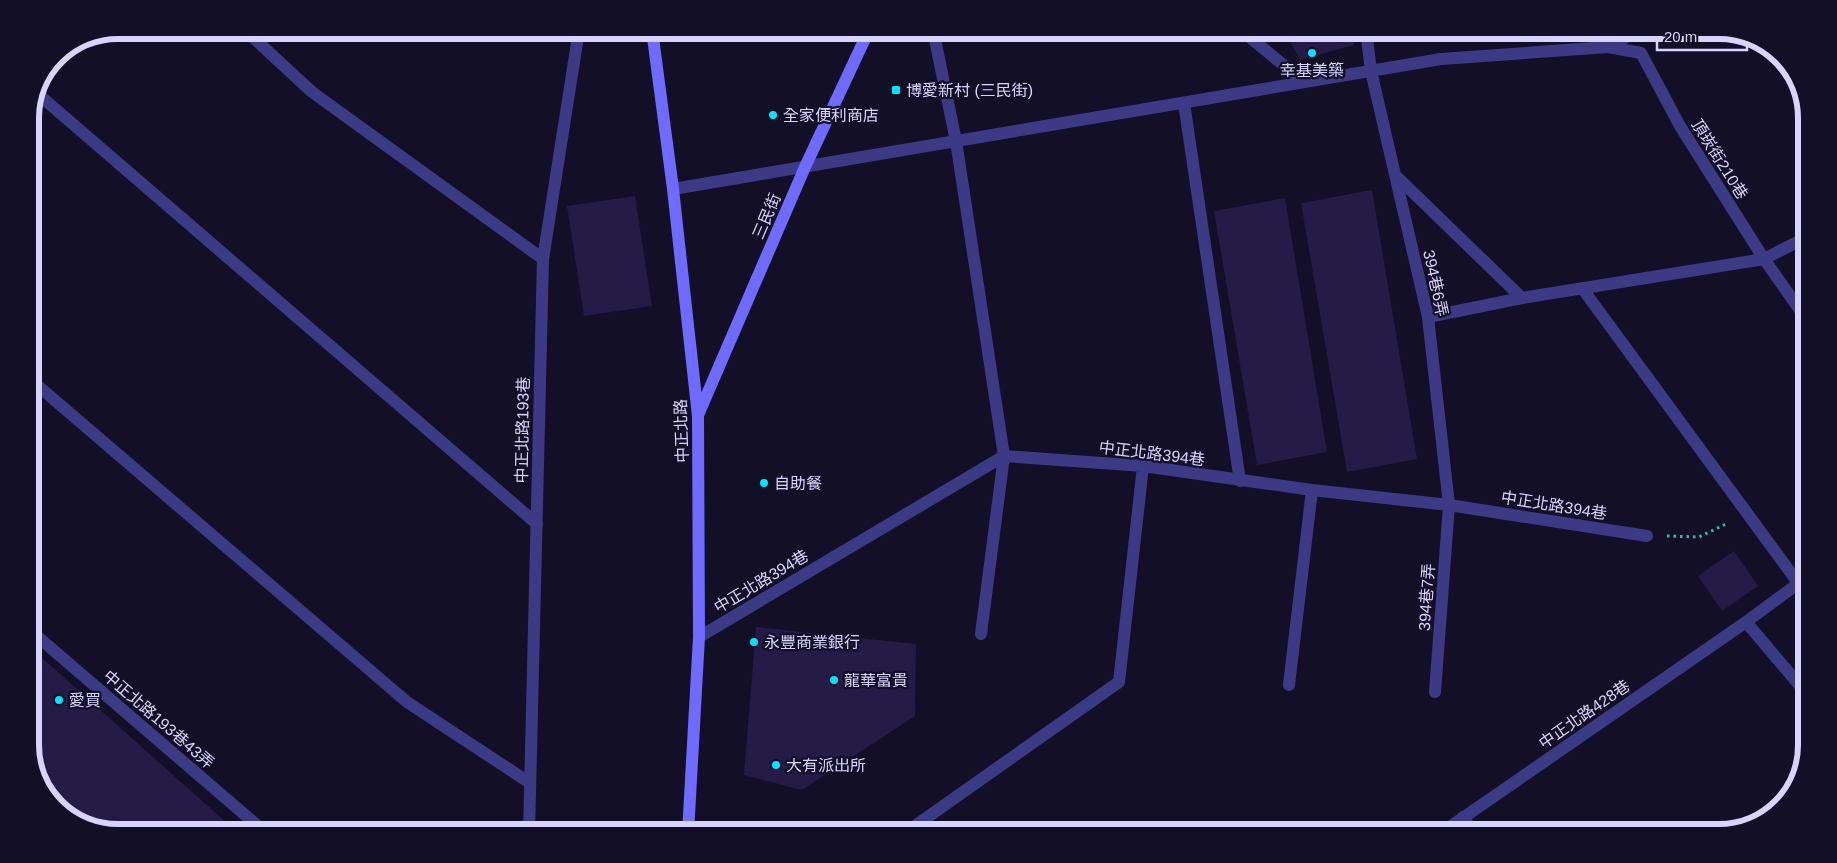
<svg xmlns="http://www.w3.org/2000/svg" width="1837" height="863" font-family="Arial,'Noto Sans TC',sans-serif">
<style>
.building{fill:#241b47}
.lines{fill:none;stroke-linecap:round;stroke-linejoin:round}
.path{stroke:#2fb8b0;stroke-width:3;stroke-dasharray:2.5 4;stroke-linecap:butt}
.lane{stroke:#3d3a85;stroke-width:12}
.street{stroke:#3d3a85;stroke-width:12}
.secondary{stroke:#6f6bff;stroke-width:12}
.poi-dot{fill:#00e5ff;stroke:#130f26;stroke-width:2}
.labels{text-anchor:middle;stroke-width:4.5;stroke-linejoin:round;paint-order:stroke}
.poi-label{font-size:16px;fill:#d9d4ff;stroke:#130f26;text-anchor:start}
.street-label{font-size:16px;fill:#d9d4ff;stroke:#130f26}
.rim{fill:none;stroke:#d9d4ff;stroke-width:6}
</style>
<rect width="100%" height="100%" fill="#130f26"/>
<path class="building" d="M1284,30H1352L1354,45L1300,60Z
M1372,190L1417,459L1347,472L1301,203Z
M635,196L652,306L584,316L567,206Z
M1285,198L1327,452L1257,465L1214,211Z
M1734,551L1758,586L1722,611L1698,576Z
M756,627L916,644L915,716L802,790L744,775Z
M30,647L238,833H117L84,826L45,794L30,752Z"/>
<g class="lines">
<path class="path" d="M1667,536L1699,537L1728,523"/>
<path class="lane" d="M245,30L312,92L543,259
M933,30L956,141L1004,456L981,634
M1241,30L1304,82
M1366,30L1371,71L1428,317L1449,505L1435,692
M38,94L537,524
M1184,103L1240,481
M1395,175L1522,298
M1582,288L1799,584
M1428,317L1522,298L1764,259L1807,237
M30,379L407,702L530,783
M1746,622L1807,694
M30,630L266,833
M699,637L1004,456L1143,466L1312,490L1449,505L1647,536
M1289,685L1312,490
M1463,817L1474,833
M905,833L1119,682L1143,466"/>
<path class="street" d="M1605,30L1608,47
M1608,47L1639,30
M673,189L1441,59L1608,47L1641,53L1680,126L1764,259L1807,320
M529,833L543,259L579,30
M1441,833L1746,622L1807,577"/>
<path class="secondary" d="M652,30L673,189L698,416L699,637L688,833
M699,413L805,167L869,30"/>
</g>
<g class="poi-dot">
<circle cx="1312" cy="53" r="5"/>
<rect x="891" y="85" width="10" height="10" rx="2.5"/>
<circle cx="773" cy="115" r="5"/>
<circle cx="764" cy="483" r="5"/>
<circle cx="754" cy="642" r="5"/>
<circle cx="834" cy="680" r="5"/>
<circle cx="59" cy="700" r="5"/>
<circle cx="776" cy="765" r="5"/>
</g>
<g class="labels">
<g class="poi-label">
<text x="1312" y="76" text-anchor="middle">幸基美築</text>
<text x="906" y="96">博愛新村 (三民街)</text>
<text x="783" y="121">全家便利商店</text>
<text x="774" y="489">自助餐</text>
<text x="764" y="648">永豐商業銀行</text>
<text x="844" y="686">龍華富貴</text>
<text x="69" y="706">愛買</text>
<text x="786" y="771">大有派出所</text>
</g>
<g class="street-label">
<text transform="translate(1720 159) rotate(58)" y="6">頂崁街210巷</text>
<text transform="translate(766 216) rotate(-67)" y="6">三民街</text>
<text transform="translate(1436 283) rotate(78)" y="6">394巷6弄</text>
<text transform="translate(522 430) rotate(-89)" y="6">中正北路193巷</text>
<text transform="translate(681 431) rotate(-92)" y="6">中正北路</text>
<text transform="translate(1152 453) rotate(7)" y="6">中正北路394巷</text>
<text transform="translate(1554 505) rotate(9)" y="6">中正北路394巷</text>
<text transform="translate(761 581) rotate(-31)" y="6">中正北路394巷</text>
<text transform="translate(1426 597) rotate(-86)" y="6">394巷7弄</text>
<text transform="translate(1584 714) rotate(-35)" y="6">中正北路428巷</text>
<text transform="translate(159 719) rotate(41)" y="6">中正北路193巷43弄</text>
</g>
</g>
<path d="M0 0H1837V863H0ZM118 39H1719A79 79 0 0 1 1798 118V745A79 79 0 0 1 1719 824H118A79 79 0 0 1 39 745V118A79 79 0 0 1 118 39Z" fill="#130f26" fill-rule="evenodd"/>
<path class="rim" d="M118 39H1719A79 79 0 0 1 1798 118V745A79 79 0 0 1 1719 824H118A79 79 0 0 1 39 745V118A79 79 0 0 1 118 39Z"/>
<path d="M1657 42v8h90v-8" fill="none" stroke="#d9d4ff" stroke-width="2.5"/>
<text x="1664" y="42" font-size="15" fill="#d9d4ff" stroke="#130f26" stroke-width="4" paint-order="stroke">20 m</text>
</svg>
